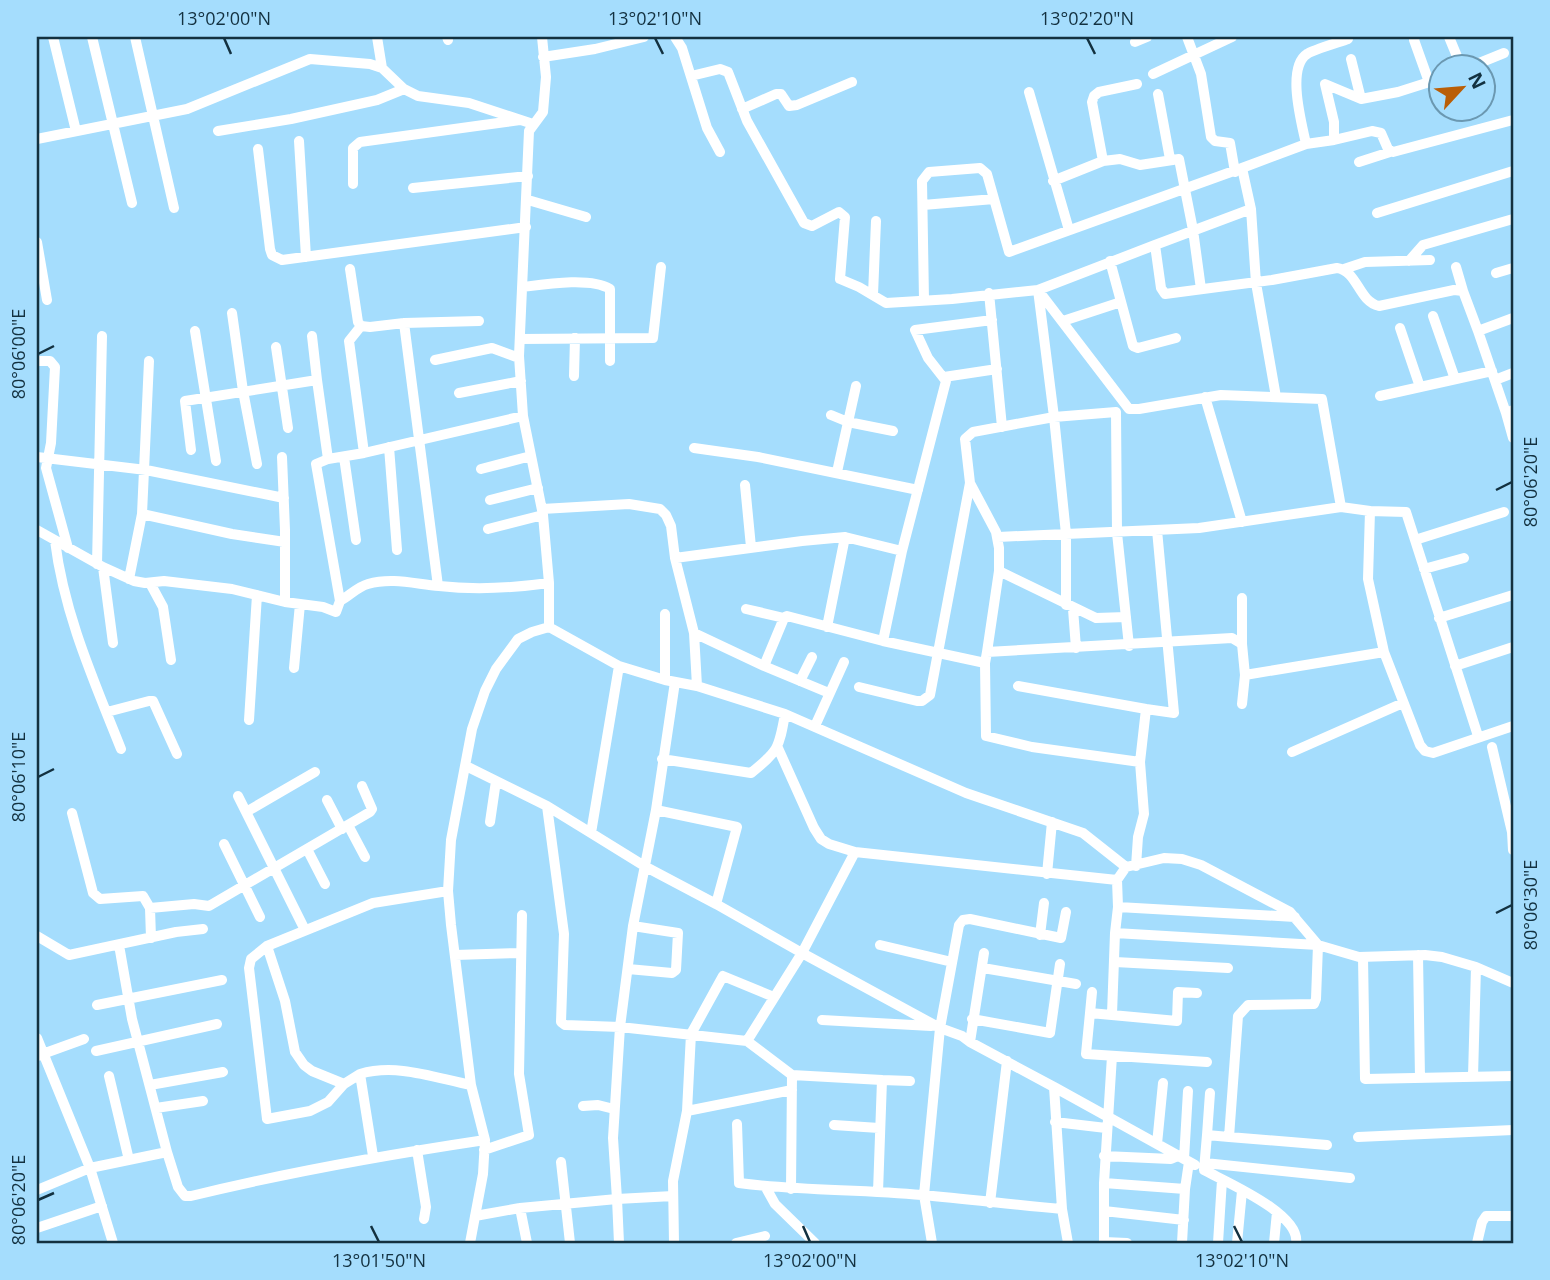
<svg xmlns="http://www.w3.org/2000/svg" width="1550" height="1280" font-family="'Open Sans',sans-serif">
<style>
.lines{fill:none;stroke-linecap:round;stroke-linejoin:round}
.minor{stroke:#fff;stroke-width:10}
.ticks{fill:none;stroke:#133140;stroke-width:2.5}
.neatline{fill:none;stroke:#133140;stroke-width:2.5}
.ticks-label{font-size:18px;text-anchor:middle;fill:#133140}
</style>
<rect width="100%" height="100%" fill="#a5ddfd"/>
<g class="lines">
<path class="minor" d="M53,37L76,131
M92,37L132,203
M135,37L174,208
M377,37L382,68
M447,37L448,40
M675,37L682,48L707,128L720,152
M1187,37L1201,74L1211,137L1215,141L1230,143L1235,172
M1415,37L1414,40L1429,82
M1449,37L1461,66
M1135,42L1147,37
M543,57L595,49L644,37
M1351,59L1361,99
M1472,66L1504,53
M1153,74L1232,37
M691,76L720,69L728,72L747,121L804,223L812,226L839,212L845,217L840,279L859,287L886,303L952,299L1038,290L1155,245L1161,288L1165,294L1272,280L1337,268C1358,271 1358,301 1379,306L1454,290L1463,291L1478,331
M1029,92L1069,230
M1158,94L1170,159
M742,109L776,94H781L789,106L797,105L852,82
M218,131L291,119L377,100L404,89
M37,139L187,109L310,59L370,64L382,68L404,89L418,96L469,103L533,124
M1334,140V122L1325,84L1361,99L1398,92L1442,78
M299,141L306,257
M1306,144C1302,124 1286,68 1307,54C1312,50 1340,42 1348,39
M258,149L270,249L272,255L282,260L526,227
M1103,161L1092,102L1094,96L1099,92L1137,84
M1359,162L1390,152
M1242,168L1306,144L1334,140L1372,131L1381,133L1388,149L1393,152L1513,120
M1053,181L1103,161L1120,159L1140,165L1179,159L1193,230L1201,289
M353,184V148L360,142L520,120
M413,188L528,176
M528,200L586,217
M923,205L994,199
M1377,213L1513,171
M37,242L47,300
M1155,245L1251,209
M1110,261L1133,346L1138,348L1176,338
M1409,261L1423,245L1513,219
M1456,267L1463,291
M350,269L358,322L361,326L370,327L404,323L479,321
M1344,269L1365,262L1430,260
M1496,273L1513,268
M523,287C546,284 591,277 610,289V361
M989,293L1002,427
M873,295L876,221
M924,300L922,181L929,172L980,168L987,174L1009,252L1242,168L1251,209L1256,283L1276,397
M232,313L243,391L257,464
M1433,316L1455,379
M1063,321L1121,302
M404,323L438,586
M361,326L349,341L364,453
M1400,328L1420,387
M195,331L216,461
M312,336L317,380
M520,339L653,338L661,267
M276,347L288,428
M435,360L492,348L519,358
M37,361H50L55,367L51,443L46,468L68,548
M574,376L575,338
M944,377L997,369
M1495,380L1513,373
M459,393L521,381
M1380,396L1492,371
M1205,397L1242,522
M1513,410L1506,413L1513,438
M1506,413L1478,331L1513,318
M831,415L848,422L893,431
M389,447L397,550
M694,448L758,457L918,490
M191,450L185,401L317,380L328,459L316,464L340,601
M37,457L146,470L284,498
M282,457L285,530V602
M344,457L356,540
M328,459L364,453L523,416
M481,469L531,456
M837,472L856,386
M745,485L751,547
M490,500L538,488
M542,509L629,504L660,509L666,515L671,526L675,558L694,633L697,686
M142,514L232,534L285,542
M488,529L543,515
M37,530L103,567L134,581L145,583L164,581L232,589L285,602L323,607L336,612L340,601C351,595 357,587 368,584C392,577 415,584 439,586C475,590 513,588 549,583
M998,537L1199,528L1341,507L1370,511
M1415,540L1504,512
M55,541C64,614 94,681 121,749
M675,558L802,541L845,537L902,551
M97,564L102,336
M103,567L113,643
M1424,569L1464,558
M999,571L1096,618L1126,617
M129,579L142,514L149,361
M150,583L163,607L171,660
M1242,598V644
M1066,605V534L1054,417L1116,412L1117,533L1129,646
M746,609L784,618
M1073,609L1076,648
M1439,618L1513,595
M549,627L619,666L665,680L697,686L785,714L966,793L1083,833L1126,867L1164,858L1182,859L1201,865L1290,912L1318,945L1359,957L1425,955L1442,957L1476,967L1513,983
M827,627L845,537
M694,633L764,666
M883,641L902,551L946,381L928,358L915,330L992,320
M987,652L999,571V548L996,532L970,483L965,439L973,432L1054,417L1038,290L1129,409H1139L1221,395L1322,399L1341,507
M619,666L591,833L646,867L716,904L737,827L656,810
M1455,666L1513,647
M294,668L300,604
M665,680V614
M800,681L812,657
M675,682L656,810L633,926L620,1027L747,1041
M1018,686L1146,709
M859,687L917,701H922L930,695L970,483
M829,693L764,666L784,618L787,616L883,641L985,663
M1242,704L1245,675
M107,712L149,701H153L177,754
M249,720L257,595
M815,726L844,662
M1478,736L1406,512L1370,511L1368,579L1384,652L1420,745L1425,751L1433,753L1513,726
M1492,747L1512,832L1513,850
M1292,752L1403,703
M662,759L751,773C778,751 779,749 785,714
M1140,762L1146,709L1174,713L1157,530
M466,766L547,806L591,833
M238,796L305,930
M327,800L342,829
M547,806L564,934L561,1022L565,1025L620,1027L613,1138L617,1199L673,1196
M246,812L315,772
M72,813L93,893L100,899L143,896L150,908L151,938
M490,822L496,781
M348,825L365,857
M224,844L260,917
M307,849L325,884
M855,852L1117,880
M1136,866L1138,837L1144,814L1140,762L1032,747L986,736L985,663L987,652L1232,638L1242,644L1245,675L1384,652
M1126,867L1117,880L1118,907L1115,933L1318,945L1316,999L1314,1004L1248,1005L1238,1016L1229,1137L1207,1135L1204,1170C1226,1182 1301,1214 1296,1243
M1047,874L1052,822
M716,904L802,953L855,852L829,844L821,839L814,828L778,748
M1118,907L1295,917
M150,908L194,904L209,906L370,812L372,809L362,786
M1040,935L1044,903
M37,936L69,955L176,932L203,929
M880,945L952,962
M267,946L285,1001L295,1052L304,1065L312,1071L344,1084
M455,955L520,953
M1418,955L1420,1078
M1363,957L1365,1079L1513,1076
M1115,962L1228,968
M983,968L1076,984
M628,969L672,973L676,970L678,933L633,926
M1197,993L1178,992L1177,1021L1090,1013L1086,1054L1207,1062
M97,1005L222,980
M1090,1013L1092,992
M1112,1014L1115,933
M972,1019L1050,1033L1060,964
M822,1020L931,1026
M37,1038L90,1168L113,1243
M970,1042L984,953
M96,1051L217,1024
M37,1056L84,1039
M1112,1056L1104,1183L1185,1189L1189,1162
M360,1074L344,1084L328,1102L310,1111L267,1119L249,968L251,959L267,946L373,903L448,891
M792,1075L882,1080L878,1192
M109,1076L129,1160
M1473,1077L1476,967
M882,1080L910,1081
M150,1085L223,1072
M1054,1087L1195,1165
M583,1106L598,1105L614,1109
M156,1108L203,1101
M687,1111L792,1090
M1055,1122L1106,1128
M737,1124L739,1183C800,1191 861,1189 922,1195C969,1199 1015,1205 1062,1209
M834,1125L879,1128
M1207,1135L1210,1093
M1229,1137L1327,1145
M1358,1137L1513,1130
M1157,1144L1163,1083
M417,1150L426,1207L424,1219
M484,1150L529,1135L519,1074L522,915
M167,1152L178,1187L185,1196H191C289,1172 385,1155 485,1140
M373,1156L360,1074C397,1063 435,1078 471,1085
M1104,1156L1171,1159L1178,1156
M1184,1159L1188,1091
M561,1162L570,1243
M1205,1163L1350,1178
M765,1186L775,1204L815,1243
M791,1189L792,1075L747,1041L802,953L940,1028L962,1036L970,1042L1054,1087L1062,1209L1068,1243
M37,1190L90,1168L167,1152L132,1019L119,945
M990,1203L1007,1061
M520,1208L527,1243
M1104,1211L1184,1220
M475,1216L520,1208L617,1199L619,1243
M37,1228L102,1206
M1104,1242L1127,1243
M470,1243L483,1174L485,1140L471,1085L451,925L448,891L451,840L472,729L485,691L496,669L518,639L532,632L549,627V583L543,515L523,416L519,356L529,131L543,112L546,77L542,37
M674,1243L673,1181L687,1111L691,1034L723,976L774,997
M736,1243L765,1236
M932,1243L924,1195L940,1028L959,925L963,920L970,919L1061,938L1066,912
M1104,1243V1183
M1182,1243L1185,1189
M1218,1243L1222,1180
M1237,1243L1242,1191
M1274,1243L1277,1212
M1477,1243L1482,1222L1486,1216H1513"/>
</g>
<path class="ticks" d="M224,38L231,54M655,38L663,54M1087,38L1095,54M38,354L54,346M1496,490L1512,482M38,777L54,769M1496,913L1512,905M38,1200L54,1193M371,1226L379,1242M803,1226L810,1242M1234,1226L1242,1242"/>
<rect width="1550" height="1280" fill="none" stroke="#a5ddfd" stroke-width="77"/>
<g transform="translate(1462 88) rotate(64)"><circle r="33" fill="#a5ddfd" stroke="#6b98b1" stroke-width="2"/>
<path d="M0-5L12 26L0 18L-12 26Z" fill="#ba5e06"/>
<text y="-10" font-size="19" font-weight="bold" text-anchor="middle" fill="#133140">N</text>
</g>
<rect x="38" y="38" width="1474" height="1204" class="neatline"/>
<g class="ticks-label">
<text x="224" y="25">13°02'00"N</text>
<text x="655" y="25">13°02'10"N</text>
<text x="1087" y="25">13°02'20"N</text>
<text transform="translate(19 354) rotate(-90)" y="6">80°06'00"E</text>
<text transform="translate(1531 482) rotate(-90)" y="6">80°06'20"E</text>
<text transform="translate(19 777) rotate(-90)" y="6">80°06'10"E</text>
<text transform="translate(1531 905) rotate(-90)" y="6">80°06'30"E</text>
<text transform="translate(19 1200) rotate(-90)" y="6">80°06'20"E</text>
<text x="379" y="1267">13°01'50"N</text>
<text x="810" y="1267">13°02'00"N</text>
<text x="1242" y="1267">13°02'10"N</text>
</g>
</svg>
